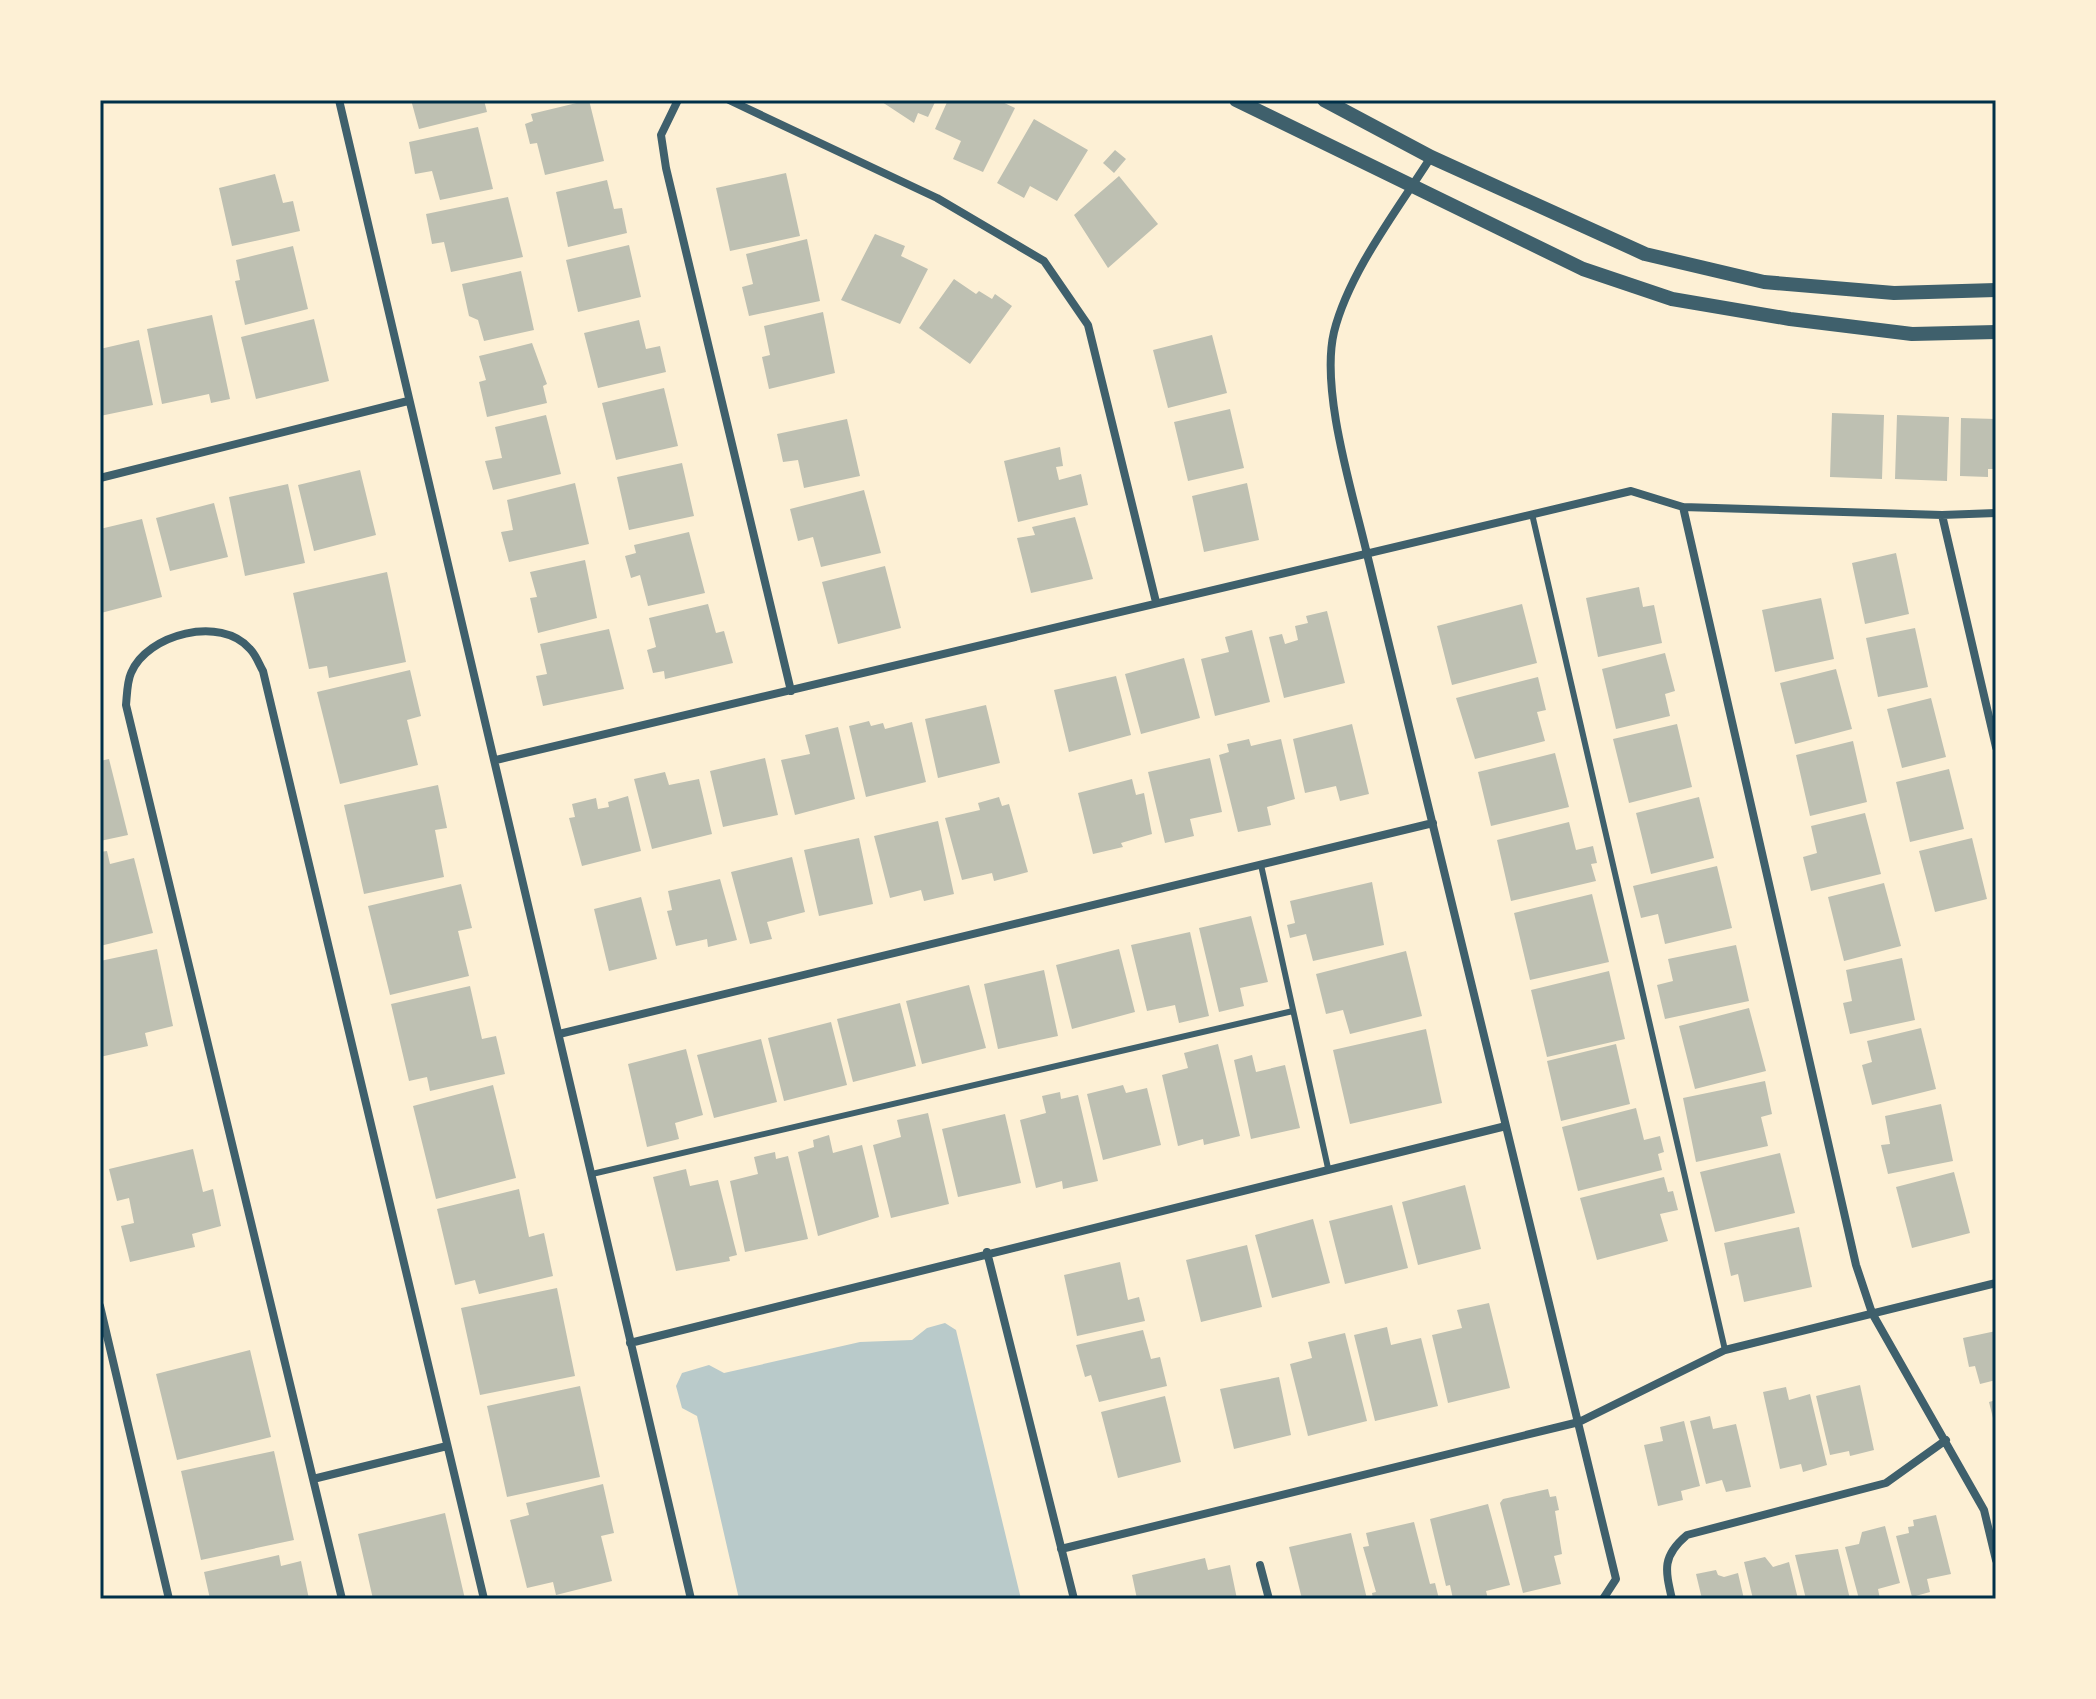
<svg xmlns="http://www.w3.org/2000/svg" width="2096" height="1699" font-family="'Fira Sans Condensed',sans-serif">
<style>
.green{fill:#b9caca}
.building{fill:#bec0b2}
.lines{fill:none;stroke-linecap:round;stroke-linejoin:round}
.service{stroke:#3f606c;stroke-width:6}
.minor{stroke:#3f606c;stroke-width:8}
.tertiary{stroke:#3f606c;stroke-width:14}
.neatline{fill:none;stroke:#003049;stroke-width:3}
</style>
<rect width="100%" height="100%" fill="#fdf0d5"/>
<path class="green" d="M945,1323L956,1330L1021,1599H739L697,1416L682,1408L676,1386L682,1373L709,1365L724,1373L860,1342L912,1340L927,1328Z"/>
<path class="building" d="M411,100H484L487,112L419,129Z
M589,100L604,161L545,175L537,143L530,144L525,124L533,121L531,114Z
M879,100H936L928,117L918,113L914,123Z
M948,100H998L1015,108L983,172L953,159L961,141L935,129Z
M1034,119L1088,150L1057,201L1030,186L1024,198L997,183Z
M478,127L493,189L440,200L432,171L415,174L409,142Z
M1115,150L1126,159L1114,173L1103,163Z
M786,173L800,236L730,251L716,188Z
M275,174L283,203L293,201L300,231L232,246L219,188Z
M1119,176L1158,224L1108,268L1074,215Z
M607,180L614,209L622,208L627,233L568,247L556,192Z
M508,197L523,257L451,272L444,242L432,244L426,214Z
M875,234L905,246L901,256L928,269L900,324L841,300Z
M807,239L820,301L749,316L742,287L753,284L746,254Z
M629,245L641,297L578,312L566,260Z
M293,246L308,309L245,325L235,281L240,280L236,260Z
M521,271L534,330L484,341L478,320L469,316L462,284Z
M954,279L976,294L979,291L992,299L995,294L1012,306L970,364L919,328Z
M823,312L835,373L769,389L762,357L770,355L764,326Z
M212,315L230,399L211,403L209,394L162,404L147,329Z
M314,319L329,381L256,399L241,337Z
M639,320L646,349L660,346L666,372L598,388L584,333Z
M1212,335L1227,393L1168,408L1153,350Z
M139,340L153,405L100,416V349Z
M532,343L547,384L543,386L547,403L487,417L479,382L486,380L479,356Z
M664,388L678,446L616,460L602,403Z
M1230,409L1244,468L1188,481L1174,422Z
M1832,413L1884,415L1882,479L1830,477Z
M546,415L561,474L493,490L485,461L502,458L495,427Z
M1897,415L1949,417L1947,481L1895,479Z
M1961,418L1996,419V469H1988V477L1960,476Z
M847,419L860,476L804,488L798,460L783,462L777,434Z
M1060,447L1063,466L1056,467L1059,480L1081,474L1088,505L1018,522L1004,461Z
M682,463L694,516L629,530L617,477Z
M360,470L376,535L314,551L298,485Z
M575,483L589,544L509,562L501,532L513,530L507,500Z
M1247,483L1259,540L1204,552L1192,496Z
M288,484L305,563L245,576L229,497Z
M864,490L881,553L821,567L813,537L798,541L790,509Z
M214,503L228,557L170,571L156,518Z
M1075,517L1093,579L1031,593L1017,538L1035,535L1032,527Z
M142,519L162,597L101,613L100,529Z
M689,532L705,593L648,606L640,575L631,578L625,556L636,553L634,545Z
M1896,553L1909,614L1865,624L1852,563Z
M585,560L597,618L538,633L530,598L537,597L530,572Z
M885,566L901,628L838,644L822,582Z
M387,572L406,662L329,678L327,666L309,669L293,593Z
M1639,587L1643,607L1654,605L1662,643L1598,657L1586,598Z
M1821,598L1834,659L1775,672L1762,610Z
M708,604L716,633L724,631L733,663L665,679L664,671L653,673L647,650L656,647L649,618Z
M1522,604L1537,663L1452,685L1437,626Z
M1327,611L1345,683L1284,698L1269,637L1282,634L1285,644L1298,640L1295,626L1308,623L1306,616Z
M1915,628L1928,687L1878,697L1866,638Z
M609,629L624,689L543,706L536,676L547,674L540,644Z
M1252,630L1270,702L1215,716L1201,659L1229,652L1225,637Z
M1665,653L1675,691L1665,694L1670,716L1616,729L1602,669Z
M1184,658L1200,718L1141,734L1125,674Z
M1836,669L1852,729L1795,744L1780,683Z
M410,670L421,716L407,720L418,765L340,784L317,692Z
M1116,676L1131,735L1069,752L1054,690Z
M1538,677L1546,710L1537,712L1545,741L1475,759L1456,698Z
M1931,698L1946,757L1902,768L1887,709Z
M986,705L1000,763L938,778L925,719Z
M869,721L871,726L883,723L885,729L912,722L926,782L866,797L849,726Z
M1352,724L1369,794L1340,801L1336,786L1305,793L1293,739Z
M1677,724L1692,787L1629,803L1613,739Z
M838,727L855,799L795,815L781,760L810,754L805,735Z
M1249,739L1251,746L1281,739L1295,799L1267,807L1271,825L1238,832L1219,755L1229,752L1227,744Z
M1853,741L1867,802L1810,816L1796,755Z
M1555,753L1569,807L1491,826L1478,772Z
M765,758L778,815L723,827L710,771Z
M1210,758L1222,812L1190,819L1194,836L1165,843L1148,772Z
M109,759L128,835L100,841V761Z
M1949,769L1964,829L1910,842L1896,782Z
M665,772L669,785L699,779L712,834L652,849L634,779Z
M1132,779L1136,795L1144,793L1152,834L1121,843L1123,847L1093,854L1078,793Z
M438,785L447,828L435,830L444,877L364,894L344,805Z
M628,796L641,851L582,866L569,818L575,817L572,804L596,798L598,809L609,807L608,802Z
M999,797L1002,806L1009,804L1028,872L994,881L992,873L962,880L945,818L980,810L978,803Z
M1699,797L1714,858L1651,874L1636,813Z
M1865,813L1881,874L1811,891L1803,857L1817,853L1811,826Z
M938,821L954,894L924,901L921,890L890,898L874,836Z
M1569,822L1576,850L1593,846L1597,863L1591,864L1596,881L1511,901L1497,840Z
M859,838L873,904L819,916L804,850Z
M1972,838L1987,899L1935,912L1919,851Z
M107,851L110,864L134,858L153,933L100,946V852Z
M792,857L805,912L767,922L772,939L750,944L731,872Z
M1717,866L1732,928L1665,944L1658,914L1641,918L1633,886Z
M720,879L737,940L708,947L707,939L676,946L667,911L672,910L668,891Z
M1372,882L1384,945L1313,961L1306,934L1290,938L1287,925L1295,923L1290,901Z
M1884,883L1901,946L1844,961L1828,897Z
M461,884L472,928L458,931L469,976L390,995L368,906Z
M1592,894L1609,962L1530,980L1514,913Z
M641,897L657,959L609,971L594,909Z
M1251,916L1268,982L1240,988L1244,1006L1219,1012L1199,928Z
M1190,932L1209,1016L1179,1023L1175,1005L1147,1011L1131,945Z
M1736,945L1749,1001L1665,1019L1657,985L1673,981L1668,959Z
M157,949L173,1026L145,1033L148,1046L100,1057V961Z
M1119,949L1135,1012L1072,1029L1056,965Z
M1406,951L1422,1016L1350,1034L1343,1010L1326,1014L1316,974Z
M1902,958L1915,1020L1850,1034L1843,1003L1852,1001L1846,970Z
M1044,970L1058,1036L998,1049L984,984Z
M1609,971L1625,1039L1547,1057L1531,990Z
M969,985L986,1048L922,1064L906,1001Z
M470,986L482,1039L496,1036L505,1074L430,1091L427,1077L409,1081L391,1004Z
M900,1003L916,1066L853,1082L837,1019Z
M1749,1008L1766,1071L1695,1089L1679,1026Z
M831,1022L847,1085L784,1101L768,1038Z
M1921,1028L1936,1089L1872,1105L1862,1065L1872,1062L1867,1041Z
M1426,1029L1442,1103L1350,1124L1333,1050Z
M761,1039L777,1102L714,1118L697,1055Z
M1218,1044L1240,1136L1204,1145L1203,1139L1178,1146L1162,1075L1188,1068L1184,1053Z
M1616,1044L1630,1104L1561,1121L1547,1061Z
M686,1049L703,1115L675,1123L679,1139L647,1147L628,1064Z
M1252,1055L1256,1072L1285,1065L1300,1128L1251,1139L1234,1060Z
M1765,1081L1772,1114L1761,1117L1768,1146L1696,1162L1683,1098Z
M493,1085L516,1178L436,1199L413,1106Z
M1123,1085L1126,1093L1147,1088L1161,1145L1103,1160L1087,1094Z
M1060,1092L1061,1099L1078,1095L1098,1181L1063,1189L1062,1181L1036,1188L1020,1120L1046,1113L1042,1096Z
M1941,1104L1953,1161L1888,1174L1881,1145L1890,1144L1885,1116Z
M1636,1108L1644,1140L1660,1136L1664,1152L1658,1154L1662,1170L1578,1191L1562,1127Z
M928,1113L949,1204L891,1218L873,1145L901,1137L897,1120Z
M1005,1114L1021,1183L958,1197L942,1129Z
M829,1135L833,1153L862,1145L879,1217L818,1236L798,1152L814,1147L813,1140Z
M193,1149L203,1192L213,1189L221,1226L192,1234L195,1247L130,1262L121,1226L134,1223L129,1198L117,1201L109,1169Z
M775,1152L776,1159L788,1156L808,1239L745,1252L730,1181L758,1174L754,1157Z
M1780,1153L1795,1213L1715,1232L1700,1172Z
M686,1169L690,1186L718,1180L737,1255L729,1257L730,1261L676,1271L653,1177Z
M1954,1172L1970,1233L1912,1248L1896,1187Z
M1664,1177L1668,1192L1673,1191L1678,1210L1660,1214L1668,1241L1597,1260L1580,1198Z
M1465,1185L1481,1249L1418,1265L1402,1202Z
M519,1189L529,1237L544,1233L553,1276L479,1294L475,1280L455,1285L437,1209Z
M1392,1205L1408,1268L1345,1284L1329,1221Z
M1313,1219L1330,1283L1272,1298L1255,1235Z
M1799,1227L1812,1287L1744,1302L1738,1274L1731,1276L1724,1243Z
M1247,1245L1262,1307L1201,1322L1186,1260Z
M1120,1262L1128,1300L1139,1297L1145,1321L1077,1336L1064,1275Z
M557,1288L575,1376L480,1395L461,1308Z
M1489,1303L1510,1388L1448,1403L1432,1335L1462,1328L1457,1310Z
M1387,1327L1391,1345L1421,1338L1438,1406L1375,1421L1354,1335Z
M1143,1330L1151,1359L1160,1357L1167,1386L1099,1402L1091,1375L1085,1377L1076,1345Z
M1996,1331V1380L1980,1384L1975,1366L1969,1367L1963,1338Z
M1345,1333L1367,1421L1308,1436L1290,1364L1312,1358L1308,1342Z
M250,1350L271,1437L177,1460L156,1374Z
M1279,1377L1291,1435L1234,1449L1220,1389Z
M1860,1385L1874,1450L1850,1456L1849,1451L1830,1455L1816,1396Z
M580,1386L600,1477L507,1497L487,1406Z
M1786,1387L1789,1400L1810,1394L1827,1465L1803,1472L1801,1464L1780,1469L1763,1392Z
M1165,1396L1181,1462L1118,1478L1101,1412Z
M1996,1400V1426H1995L1989,1402Z
M1710,1416L1713,1429L1736,1424L1751,1487L1726,1492L1722,1480L1706,1484L1690,1421Z
M1684,1421L1700,1486L1681,1491L1683,1500L1658,1506L1644,1445L1663,1441L1660,1427Z
M274,1451L294,1540L201,1560L181,1471Z
M603,1484L614,1533L601,1536L612,1581L556,1595L553,1582L527,1588L510,1520L529,1515L526,1503Z
M1548,1489L1550,1497L1556,1496L1559,1510L1555,1511L1562,1554L1554,1556L1561,1584L1523,1593L1500,1503L1503,1499Z
M1488,1504L1510,1585L1486,1591L1488,1599H1453L1450,1585L1446,1586L1430,1519Z
M445,1513L465,1599H373L358,1534Z
M1936,1515L1951,1574L1927,1579L1930,1592L1912,1597L1896,1536L1909,1533L1908,1527L1914,1526L1913,1520Z
M1414,1522L1430,1584L1435,1583L1439,1599H1373L1372,1593L1376,1592L1363,1547L1369,1546L1366,1533Z
M1885,1526L1900,1583L1878,1589L1880,1599H1859L1845,1547L1859,1544L1862,1532Z
M1351,1533L1367,1599H1302L1289,1547Z
M1838,1549L1850,1599H1806L1795,1555Z
M279,1555L281,1566L301,1561L309,1599H210L204,1572Z
M1765,1557L1773,1567L1789,1562L1798,1599H1753L1744,1562Z
M1205,1558L1208,1570L1230,1565L1237,1599H1137L1132,1575Z
M1716,1570L1718,1575L1724,1577L1738,1573L1744,1599H1702L1696,1574Z"/>
<g class="lines">
<path class="service" d="M1532,514L1725,1350
M1261,865L1328,1168
M592,1174L1293,1011"/>
<path class="minor" d="M339,100L691,1599
M678,100L661,135L666,168L791,691
M729,100L937,198L1044,261L1088,325L1156,602
M1431,157C1398,209 1349,272 1334,332C1320,391 1353,494 1367,554L1616,1579L1603,1599
M100,478L408,401
M1683,507L1856,1265L1872,1313L1984,1510L1996,1560
M1942,515L1996,747
M496,760L1631,491L1683,507L1942,515L1996,513
M559,1034L1433,823
M987,1252L1074,1599
M100,1306L169,1599
M630,1343L1506,1126
M313,1479L447,1446
M1061,1549L1579,1422L1725,1350L1996,1283
M1260,1565L1269,1599
M342,1599L126,705C127,695 127,682 131,673C147,634 221,615 250,649C256,655 259,664 263,671L484,1599
M1672,1599C1665,1569 1662,1556 1687,1535L1886,1483L1946,1440"/>
<path class="tertiary" d="M1236,100L1583,269L1672,299L1790,319L1912,334L1996,332
M1324,100L1431,157L1645,254L1764,282L1894,293L1996,290"/>
</g>
<rect width="2096" height="1699" fill="none" stroke="#fdf0d5" stroke-width="204"/>
<rect x="102" y="102" width="1892" height="1495" class="neatline"/>
</svg>
